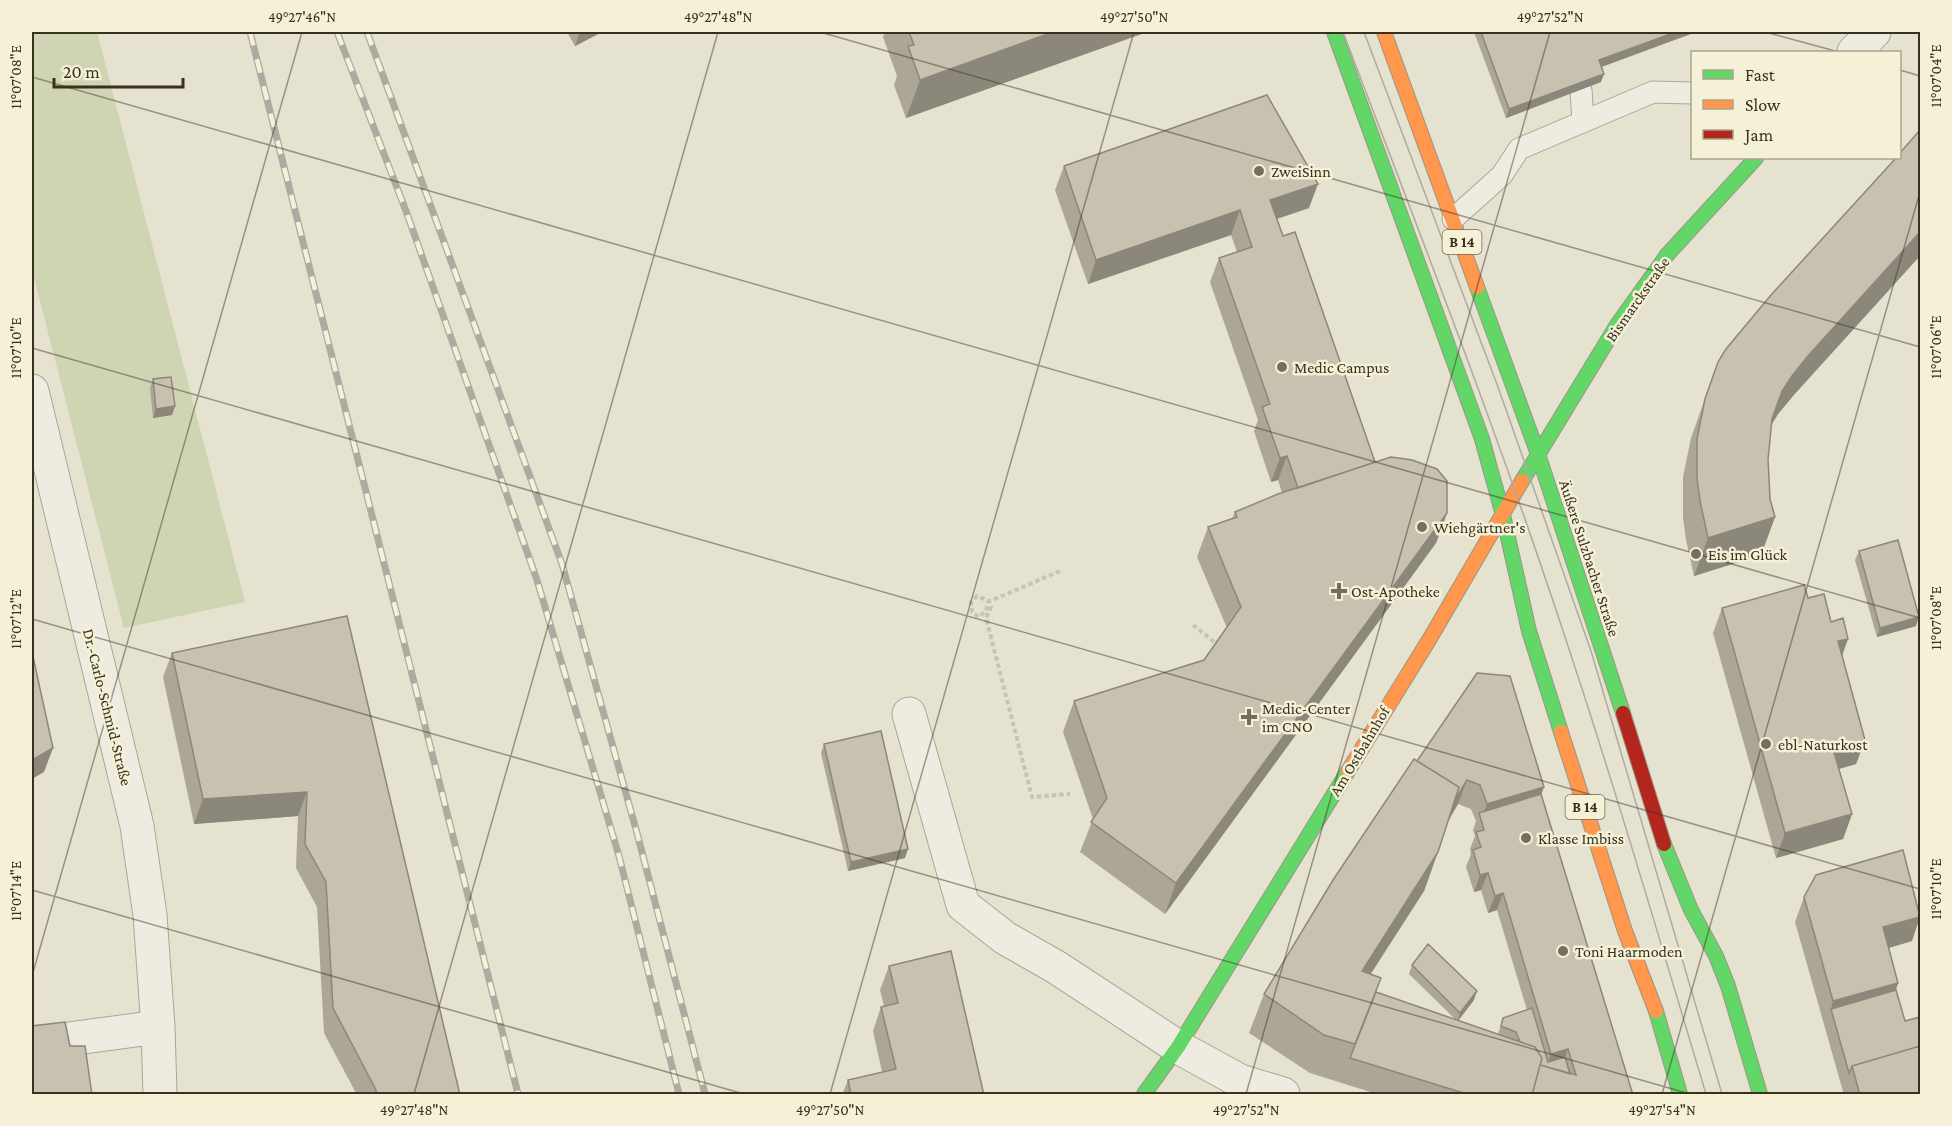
<svg xmlns="http://www.w3.org/2000/svg" width="1952" height="1126" font-family="'Crimson Pro',serif">
<style>
.green{fill:#cfd5b3}
.lines{fill:none;stroke-linecap:round;stroke-linejoin:round}
.lane-casing{stroke:#aaa698;stroke-width:23}
.street-casing{stroke:#aaa698;stroke-width:35}
.fast-casing{stroke:#9a9688;stroke-width:16}
.slow-casing{stroke:#9a9688;stroke-width:16}
.jam-casing{stroke:#9a9688;stroke-width:16}
.path{stroke:#c6c3b8;stroke-width:4;stroke-dasharray:4.5 3;stroke-linecap:butt}
.lane{stroke:#eeebe1;stroke-width:21}
.street{stroke:#eeebe1;stroke-width:33}
.fast{stroke:#63d668;stroke-width:14}
.slow{stroke:#ff974d;stroke-width:14}
.jam{stroke:#b3261e;stroke-width:14}
.tram{stroke:#adaba1;stroke-width:1.5}
.rail-casing{stroke:#adaba1;stroke-width:7}
.rail{stroke:#f4f1d7;stroke-width:4.5;stroke-dasharray:14;stroke-linecap:butt}
.wall{fill:#aca697;fill-rule:evenodd}
.shaded-wall{fill:#8c877b}
.building{fill:#c8c1b0;stroke:#8c877b;stroke-width:1.5}
.ticks{fill:none;stroke:#393020;stroke-width:1.5;stroke-opacity:0.45}
.poi-dot{fill:#756e5d;stroke:#f4f1d7;stroke-width:2}
.labels{text-anchor:middle;stroke-width:5;stroke-linejoin:round;paint-order:stroke}
.shield{fill:#f4f1d7;stroke:#716a57;stroke-width:1.5}
.shield-label{font-size:15px;font-weight:bold;fill:#393020}
.poi-label{font-size:16px;fill:#393020;stroke:#f4f1d7;text-anchor:start}
.street-label{font-size:16px;fill:#393020;stroke:#f4f1d7}
.neatline{fill:none;stroke:#393020;stroke-width:2}
.ticks-label{font-size:15px;text-anchor:middle;fill:#393020}
</style>
<rect width="100%" height="100%" fill="#e5e2cf"/>
<path class="green" d="M32,32H97L245,602L124,628L32,270Z"/>
<g class="lines">
<defs>
<path id="lane" d="M1581,90L1583,122
M1453,219L1502,175L1519,149L1653,92L1692,93"/>
<path id="street" d="M1854,52L1874,32
M32,391L137,826L150,915L158,1027L160,1094
M909,714L963,905L1005,938L1056,967L1178,1047L1240,1081L1283,1094
M32,1044L158,1027"/>
<path id="fast" d="M1334,32L1482,439L1503,515L1529,631L1561,732
M1477,287L1538,454L1623,713
M1522,481L1617,325L1667,255L1756,158
M1664,844L1691,910L1716,956L1728,986L1760,1094
M1656,1011L1680,1094
M1144,1094L1178,1047L1348,771"/>
<path id="slow" d="M1384,32L1477,287
M1561,732L1625,931L1656,1011
M1348,771L1429,640L1522,481"/>
<path id="jam" d="M1623,713L1664,844"/>
</defs>
<use href="#lane" class="lane-casing"/>
<use href="#street" class="street-casing"/>
<use href="#fast" class="fast-casing"/>
<use href="#slow" class="slow-casing"/>
<use href="#jam" class="jam-casing"/>
<path class="path" d="M1060,571L988,602L986,611L979,617L972,612L971,602L977,596L989,601L991,607L986,618L1032,797L1070,794
M1193,625L1218,645"/>
<use href="#lane" class="lane"/>
<use href="#street" class="street"/>
<use href="#fast" class="fast"/>
<use href="#slow" class="slow"/>
<use href="#jam" class="jam"/>
<path class="tram" d="M1343,32C1418,229 1495,425 1561,625C1613,780 1659,938 1706,1094
M1364,32L1498,387L1591,651L1722,1094"/>
<defs>
<path id="rail" d="M250,32L518,1094
M337,32L406,211L537,580L619,856L679,1094
M367,32L562,564L637,833L705,1094"/>
</defs>
<use href="#rail" class="rail-casing"/>
<use href="#rail" class="rail"/>
</g>
<path class="wall" d="M567,32H602L575,46Z
M885,32H1147L906,118L894,85L897,76L883,37Z
M1474,32H1696L1601,67V82L1506,118Z
M1064,166L1309,208L1277,219L1283,236L1375,462L1447,513L1436,543L1165,914L1080,852L1093,819L1063,732L1074,701L1204,660L1227,628L1197,557L1208,527L1232,519L1235,512L1282,493L1278,480L1271,482L1254,431L1258,420L1210,282L1219,258L1237,252L1231,235L1088,284L1055,190Z
M1718,362L1793,396L1778,414L1771,426L1768,460L1770,499L1775,517L1761,555L1694,576L1686,540L1683,518V477L1691,438Z
M153,379L175,406L172,415L153,418L150,388Z
M1859,551L1916,626L1877,637L1855,560Z
M1808,598L1848,639L1842,656L1865,740L1856,764L1839,769L1852,814L1843,839L1776,858L1713,633L1722,608Z
M347,616L460,1095H357L324,1033L317,907L296,868L298,816L194,824L163,677L172,653Z
M824,744L905,858L848,871L821,753Z
M1417,761L1541,794L1633,1095H1380L1310,1073L1249,1033L1264,994ZM1458,804L1471,809L1476,821L1473,830L1475,836L1470,849L1471,854L1466,867L1474,892L1481,890L1488,913L1497,910L1527,1010L1503,1018L1498,1034L1458,1021L1474,1000L1412,965L1409,974L1455,1019L1376,992L1381,978L1371,974L1424,891L1449,820Z
M1804,897L1912,941L1889,948L1898,983L1896,990L1920,1095H1844L1795,922Z
M889,966L984,1095H842L848,1080L882,1072L873,1031L881,1007L884,1006L880,990Z"/>
<path class="shaded-wall" d="M580,32H602L575,46Z
M1053,32H1147L906,118L920,80Z
M1676,32H1696L1596,69L1599,60Z
M1604,74L1601,82L1506,118L1509,109Z
M1318,184L1309,208L1261,224L1270,200Z
M1240,210L1231,235L1088,284L1096,260Z
M1920,232V256L1793,396L1778,414L1768,430L1772,419L1782,391L1792,376L1807,357Z
M175,406L172,415L153,418L156,409Z
M1287,456L1278,480L1271,482L1280,458Z
M1447,513L1436,543L1165,914L1176,883Z
M1775,517L1761,555L1694,576L1708,538Z
M1919,617L1916,626L1877,637L1880,628Z
M1848,639L1839,663L1838,641Z
M1865,740L1856,764L1824,773L1833,749Z
M53,748L44,772L32,779V760Z
M1467,780L1458,804L1445,826L1454,802Z
M1544,787L1535,811L1481,820L1487,804Z
M307,792L298,816L194,824L203,799Z
M1852,814L1843,839L1776,858L1785,833Z
M908,849L905,858L848,871L851,862Z
M1438,852L1424,891L1347,1010L1362,971Z
M1488,873L1481,890L1474,892L1480,875Z
M1503,893L1497,910L1488,913L1495,896Z
M1920,917L1912,941L1874,952L1883,927Z
M1898,983L1890,1007L1831,1009L1833,1001Z
M1477,991L1474,1000L1457,1022L1460,1013Z
M1568,1049L1562,1066L1545,1071L1551,1054Z"/>
<path class="building" d="M909,32H1053L920,80L908,46L914,45Z
M1481,32H1676L1599,60L1604,74L1509,109Z
M1267,95L1318,184L1270,200L1283,236L1295,232L1375,462L1298,488L1287,456L1280,458L1262,407L1270,404L1219,258L1252,247L1240,210L1096,260L1064,166Z
M1920,130V232L1807,357L1792,376L1782,391L1772,419L1768,460L1769,478L1770,499L1775,517L1708,538L1700,501L1697,479V439L1705,399L1718,362L1726,349L1771,295L1896,158H1899V154Z
M171,377L175,406L156,409L153,379Z
M1391,457L1412,460L1437,469L1447,481V513L1176,883L1091,822L1107,798L1074,701L1204,660L1241,607L1208,527L1237,517L1235,512L1278,494Z
M1898,540L1919,617L1880,628L1859,551Z
M1804,585L1808,598L1824,594L1831,622L1843,618L1848,639L1838,641L1865,740L1833,749L1852,814L1785,833L1722,608Z
M347,616L460,1095H376V1090L333,1008L326,882L305,844L307,792L203,799L172,653Z
M32,652L53,748L32,760Z
M1477,673L1510,676L1544,787L1487,804L1480,785L1467,780L1455,800L1459,787L1417,761Z
M881,731L908,849L851,862L824,744Z
M1414,759L1459,787L1438,852L1362,971L1381,978L1355,1044L1324,1035L1264,994L1333,880Z
M1541,794L1633,1095H1532L1540,1065L1576,1075L1568,1049L1551,1054L1503,893L1495,896L1488,873L1480,875L1473,850L1481,847L1476,832L1484,830L1479,813Z
M1903,850L1920,917L1883,927L1898,983L1833,1001L1804,897L1816,875Z
M1428,944L1477,991L1460,1013L1412,965Z
M951,951L984,1095H851L848,1080L896,1069L881,1007L898,1003L889,966Z
M1896,990L1905,1021L1920,1017V1046L1852,1066L1849,1073L1831,1009Z
M1376,992L1535,1047L1542,1058L1532,1095H1470L1350,1058Z
M1532,1008L1548,1062L1565,1057L1570,1074L1540,1065L1542,1058L1535,1047L1520,1042L1516,1032L1501,1026L1503,1018Z
M65,1022L70,1046H85L92,1095H32V1026Z
M1920,1046V1095H1860L1852,1066Z"/>
<path class="ticks" d="M820,32L1920,347M1765,32L1839,52M1900,70L1920,76M32,77L1920,618M32,348L1920,889M32,619L1690,1094M32,890L744,1094M32,976L302,32M414,1094L718,32M830,1094L1134,32M1246,1094L1550,32M1662,1094L1920,192"/>
<g class="poi-dot">
<circle cx="1259" cy="171" r="6"/>
<circle cx="1282" cy="367" r="6"/>
<circle cx="1422" cy="527" r="6"/>
<circle cx="1696" cy="554" r="6"/>
<path d="M1336 582h6v6h6v6h-6v6h-6v-6h-6v-6h6z"/>
<path d="M1246 708h6v6h6v6h-6v6h-6v-6h-6v-6h6z"/>
<circle cx="1766" cy="744" r="6"/>
<circle cx="1526" cy="838" r="6"/>
<circle cx="1563" cy="951" r="6"/>
</g>
<g class="labels">
<g class="shield">
<rect x="1442.5" y="230" width="39" height="24" rx="4.5"/>
<rect x="1565.5" y="795" width="39" height="24" rx="4.5"/>
</g>
<g class="shield-label">
<text x="1462" y="247">B 14</text>
<text x="1585" y="812">B 14</text>
</g>
<g class="poi-label">
<text x="1271" y="177">ZweiSinn</text>
<text x="1294" y="373">Medic Campus</text>
<text x="1434" y="533">Wiehgärtner's</text>
<text x="1708" y="560">Eis im Glück</text>
<text x="1351" y="597">Ost-Apotheke</text>
<text x="1262" y="714">Medic-Center<tspan x="1262" dy="18">im CNO</tspan></text>
<text x="1778" y="750">ebl-Naturkost</text>
<text x="1538" y="844">Klasse Imbiss</text>
<text x="1575" y="957">Toni Haarmoden</text>
</g>
<g class="street-label">
<text transform="translate(1637 299) rotate(-55)" y="6">Bismarckstraße</text>
<text transform="translate(1590 558) rotate(72)" y="6">Äußere Sulzbacher Straße</text>
<text transform="translate(108 707) rotate(76)" y="6">Dr.-Carlo-Schmid-Straße</text>
<text transform="translate(1359 751) rotate(-59)" y="6">Am Ostbahnhof</text>
</g>
</g>
<rect width="1952" height="1126" fill="none" stroke="#f4f1d7" stroke-width="66"/>
<rect x="1691" y="51" width="210" height="108" fill="#f4f1d7" stroke="#a9a48e" stroke-width="1.5"/>
<rect x="1703" y="70" width="30" height="9" fill="#63d668" stroke="#a9a48e" stroke-width="1.5"/>
<text x="1745" y="81" font-size="18" fill="#393020">Fast</text>
<rect x="1703" y="100" width="30" height="9" fill="#ff974d" stroke="#a9a48e" stroke-width="1.5"/>
<text x="1745" y="111" font-size="18" fill="#393020">Slow</text>
<rect x="1703" y="130" width="30" height="9" fill="#b3261e" stroke="#a9a48e" stroke-width="1.5"/>
<text x="1745" y="141" font-size="18" fill="#393020">Jam</text>
<path d="M54 78v9h129v-9" fill="none" stroke="#393020" stroke-width="3"/>
<text x="63" y="78" font-size="18" fill="#393020" stroke="#f4f1d7" stroke-width="4.5" paint-order="stroke">20 m</text>
<rect x="33" y="33" width="1886" height="1060" class="neatline"/>
<g class="ticks-label">
<text x="302" y="22">49°27'46"N</text>
<text x="718" y="22">49°27'48"N</text>
<text x="1134" y="22">49°27'50"N</text>
<text x="1550" y="22">49°27'52"N</text>
<text transform="translate(1936 76) rotate(-90)" y="5">11°07'04"E</text>
<text transform="translate(16 77) rotate(-90)" y="5">11°07'08"E</text>
<text transform="translate(1936 347) rotate(-90)" y="5">11°07'06"E</text>
<text transform="translate(16 348) rotate(-90)" y="5">11°07'10"E</text>
<text transform="translate(1936 618) rotate(-90)" y="5">11°07'08"E</text>
<text transform="translate(16 619) rotate(-90)" y="5">11°07'12"E</text>
<text transform="translate(1936 889) rotate(-90)" y="5">11°07'10"E</text>
<text transform="translate(16 891) rotate(-90)" y="5">11°07'14"E</text>
<text x="414" y="1115">49°27'48"N</text>
<text x="830" y="1115">49°27'50"N</text>
<text x="1246" y="1115">49°27'52"N</text>
<text x="1662" y="1115">49°27'54"N</text>
</g>
</svg>
